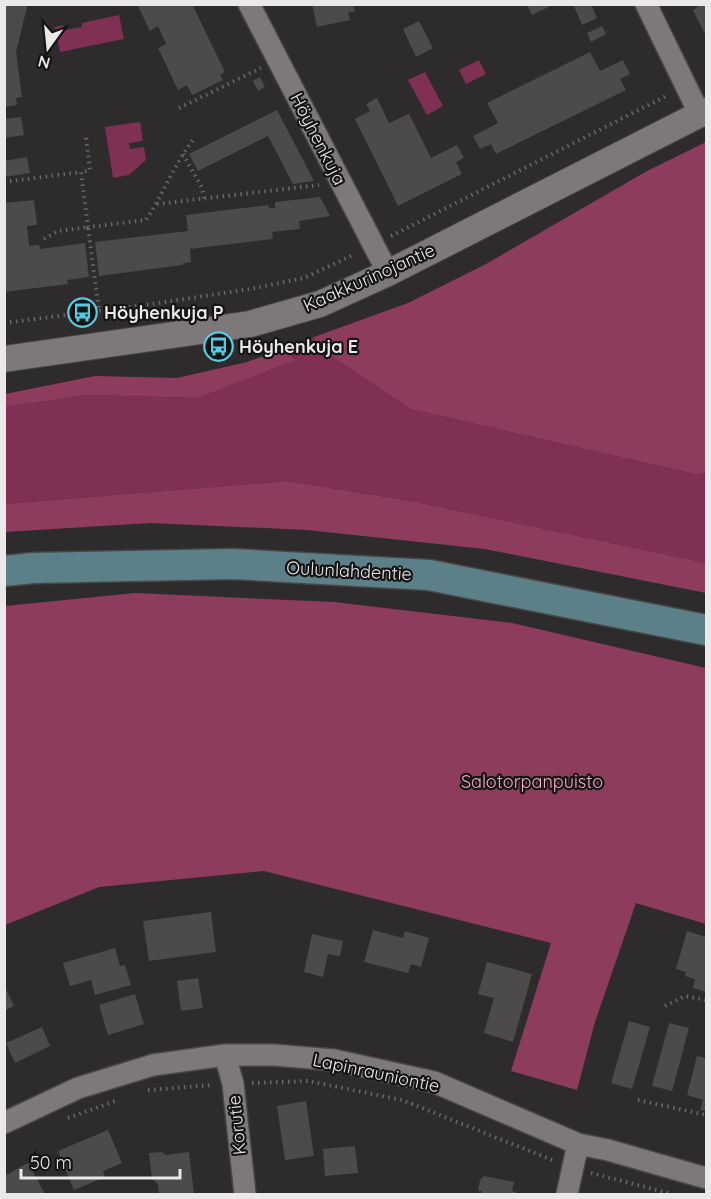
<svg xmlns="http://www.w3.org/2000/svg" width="711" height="1199" font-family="Quicksand,sans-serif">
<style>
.green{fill:#803052}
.forest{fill:#8e3c5d}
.building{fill:#4d4a4b}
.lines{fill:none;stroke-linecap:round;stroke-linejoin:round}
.minor-casing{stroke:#494647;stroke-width:24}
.tertiary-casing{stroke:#494647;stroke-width:28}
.secondary-casing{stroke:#494647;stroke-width:33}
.path{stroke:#6a6869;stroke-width:4;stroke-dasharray:1.5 4.5;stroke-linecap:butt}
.minor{stroke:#7d797a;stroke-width:21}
.tertiary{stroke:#7d797a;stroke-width:26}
.secondary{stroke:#5b8088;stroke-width:30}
.labels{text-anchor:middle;stroke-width:4.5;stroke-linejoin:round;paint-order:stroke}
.street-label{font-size:18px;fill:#eae8e9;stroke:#151414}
.poi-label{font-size:18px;font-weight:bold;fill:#eae8e9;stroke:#151414;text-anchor:start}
.park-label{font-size:18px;fill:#f3acc5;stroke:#151414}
</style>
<rect width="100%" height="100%" fill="#2e2b2c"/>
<path class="green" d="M119,15L124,39L60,52L55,27L63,25L65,30L82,27V23Z
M479,60L486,74L466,84L459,70Z
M425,72L443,106L427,115L408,80Z
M140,122L143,141L129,143L130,149L144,147L146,160L129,175L113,178L105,127Z
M314,337L318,347L410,409L699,475L706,472V563L416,502L288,481L5,504L4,407L87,395L198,398L295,359L287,348Z"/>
<path class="forest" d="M706,142V472L699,475L410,409L318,347L314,337L408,303L486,264L647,171Z
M287,348L295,360L198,398L87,395L5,407V394L95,376L177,378L247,362Z
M288,481L416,502L706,563V593L485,549L307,530L151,523L5,532V504Z
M135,593L334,602L512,623L706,668V924L636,903L595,1022L577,1090L511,1071L551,943L264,871L99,887L5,925V606Z"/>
<path class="building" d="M4,4H20L27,7L16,52L22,97L16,98L17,105L4,107Z
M137,4H192L225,72L220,75L223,80L192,95L187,85L178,90L158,48L166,44L158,26L150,31Z
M312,4H353L355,12H348L350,20L317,27Z
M527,4H555L532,15Z
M573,4H591L597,18L582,25Z
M696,4H706V33L705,34L693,10L697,8Z
M419,21L433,48L416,57L403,29Z
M602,26L606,34L591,42L587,33Z
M590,52L600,71L623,60L630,74L620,79L626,90L496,154L491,144L480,149L473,136L498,123L487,103Z
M260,77L265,87L258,91L253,81Z
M377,98L389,123L409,114L431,158L457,145L464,158L456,162L462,174L398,206L355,119L370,111L366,104Z
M277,110L314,181L293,184L268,136L198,171L189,154Z
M21,117L24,135L4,138V119Z
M27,157L30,173L4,177V161Z
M320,197L330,216L299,221L300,229L272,232L273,239L190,249L191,262L183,263V265L99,276L95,242L188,231L186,215L268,205L269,208H275V202Z
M34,200L37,225L27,226L29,246L39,245L40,249L85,243L89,277L67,280L68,284L4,292V203Z
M211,912L216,952L149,961L143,921Z
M373,930L403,938L405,931L429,938L421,967L411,964L408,973L364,962Z
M687,931L706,937V992L693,988L695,979L685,976L686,972L676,969Z
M312,934L343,941L340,956L328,954L323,977L304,972Z
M115,948L120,966L125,965L131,985L95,995L91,980L70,986L63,963Z
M487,962L532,974L513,1042L484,1033L494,998L478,994Z
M198,978L203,1008L181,1011L177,981Z
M4,985L14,1006L4,1011Z
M135,994L144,1024L108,1035L99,1005Z
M629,1021L650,1027L632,1089L611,1083Z
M669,1023L689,1028L672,1091L652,1086Z
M42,1027L50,1046L15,1063L6,1043Z
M697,1056L706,1058V1111L700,1110L703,1100L687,1095Z
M306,1101L314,1156L285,1160L277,1106Z
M108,1130L122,1163L103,1171L105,1177L74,1190L58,1151Z
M355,1146L358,1173L325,1176L323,1149Z
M162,1152L166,1155L189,1152L194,1194H159L158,1184L152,1179L149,1153Z
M28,1163L45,1194H4V1176Z
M484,1176L514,1182L512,1191L516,1192L515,1194H481L482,1191H478L480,1180Z"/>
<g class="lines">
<defs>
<path id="minor" d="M249,4L388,273
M646,4L699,113
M225,1055L233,1084L245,1194
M4,1123L78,1088L153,1065L225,1055H274L334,1060L434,1082L578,1144L608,1150L706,1178
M567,1194L578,1144"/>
<path id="tertiary" d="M4,359L250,324L320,304L388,273L706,111"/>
<path id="secondary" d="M4,571L33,568L233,564L429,575L706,630"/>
</defs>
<use href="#minor" class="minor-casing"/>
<use href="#tertiary" class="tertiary-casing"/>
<use href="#secondary" class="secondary-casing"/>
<path class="path" d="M179,108L261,68
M86,138L90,170L81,172L88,227L146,220C163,194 174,165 193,140
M183,154L202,188L204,198
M4,182L81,172
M157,204L319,185
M391,236L668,95
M44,239L58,231L88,227L99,311
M4,323L152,304L250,289L304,278L355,254
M665,1006L685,996L706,1000
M252,1083L308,1081L402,1100L555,1161
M148,1090L212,1085
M638,1100L706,1115
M68,1118L118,1100
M591,1173L672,1194"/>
<use href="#minor" class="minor"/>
<use href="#tertiary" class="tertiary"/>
<use href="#secondary" class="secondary"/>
</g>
<defs>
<symbol id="bus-ring" viewBox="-11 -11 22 22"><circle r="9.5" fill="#151414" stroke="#57c9e2" stroke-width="1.5"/><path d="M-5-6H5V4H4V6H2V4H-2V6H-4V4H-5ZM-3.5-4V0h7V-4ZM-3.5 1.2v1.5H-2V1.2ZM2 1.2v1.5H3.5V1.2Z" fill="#57c9e2"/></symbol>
</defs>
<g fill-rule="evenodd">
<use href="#bus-ring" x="66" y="296" width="33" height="33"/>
<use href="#bus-ring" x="202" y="330" width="33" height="33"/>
</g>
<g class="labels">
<g class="street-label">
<text transform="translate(318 139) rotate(63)" y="6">Höyhenkuja</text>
<text transform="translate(369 278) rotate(-24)" y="6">Kaakkurinojantie</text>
<text transform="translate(349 571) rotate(3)" y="6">Oulunlahdentie</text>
<text transform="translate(376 1073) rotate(12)" y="6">Lapinrauniontie</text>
<text transform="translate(237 1125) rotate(-96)" y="6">Korutie</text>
</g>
<g class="poi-label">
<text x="104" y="319">Höyhenkuja P</text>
<text x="239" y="353">Höyhenkuja E</text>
</g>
<g class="park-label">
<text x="532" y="788">Salotorpanpuisto</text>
</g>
</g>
<rect width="711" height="1199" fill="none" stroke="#eae8e9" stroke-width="12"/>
<g transform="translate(48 48) rotate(195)" stroke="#151414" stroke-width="4.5" paint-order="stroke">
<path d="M0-4.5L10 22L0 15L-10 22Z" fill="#eae8e9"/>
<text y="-9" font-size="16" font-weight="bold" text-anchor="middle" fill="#eae8e9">N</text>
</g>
<path d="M21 1169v9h159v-9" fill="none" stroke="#eae8e9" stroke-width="3"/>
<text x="30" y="1169" font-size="18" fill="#eae8e9" stroke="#151414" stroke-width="4.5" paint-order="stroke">50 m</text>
</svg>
